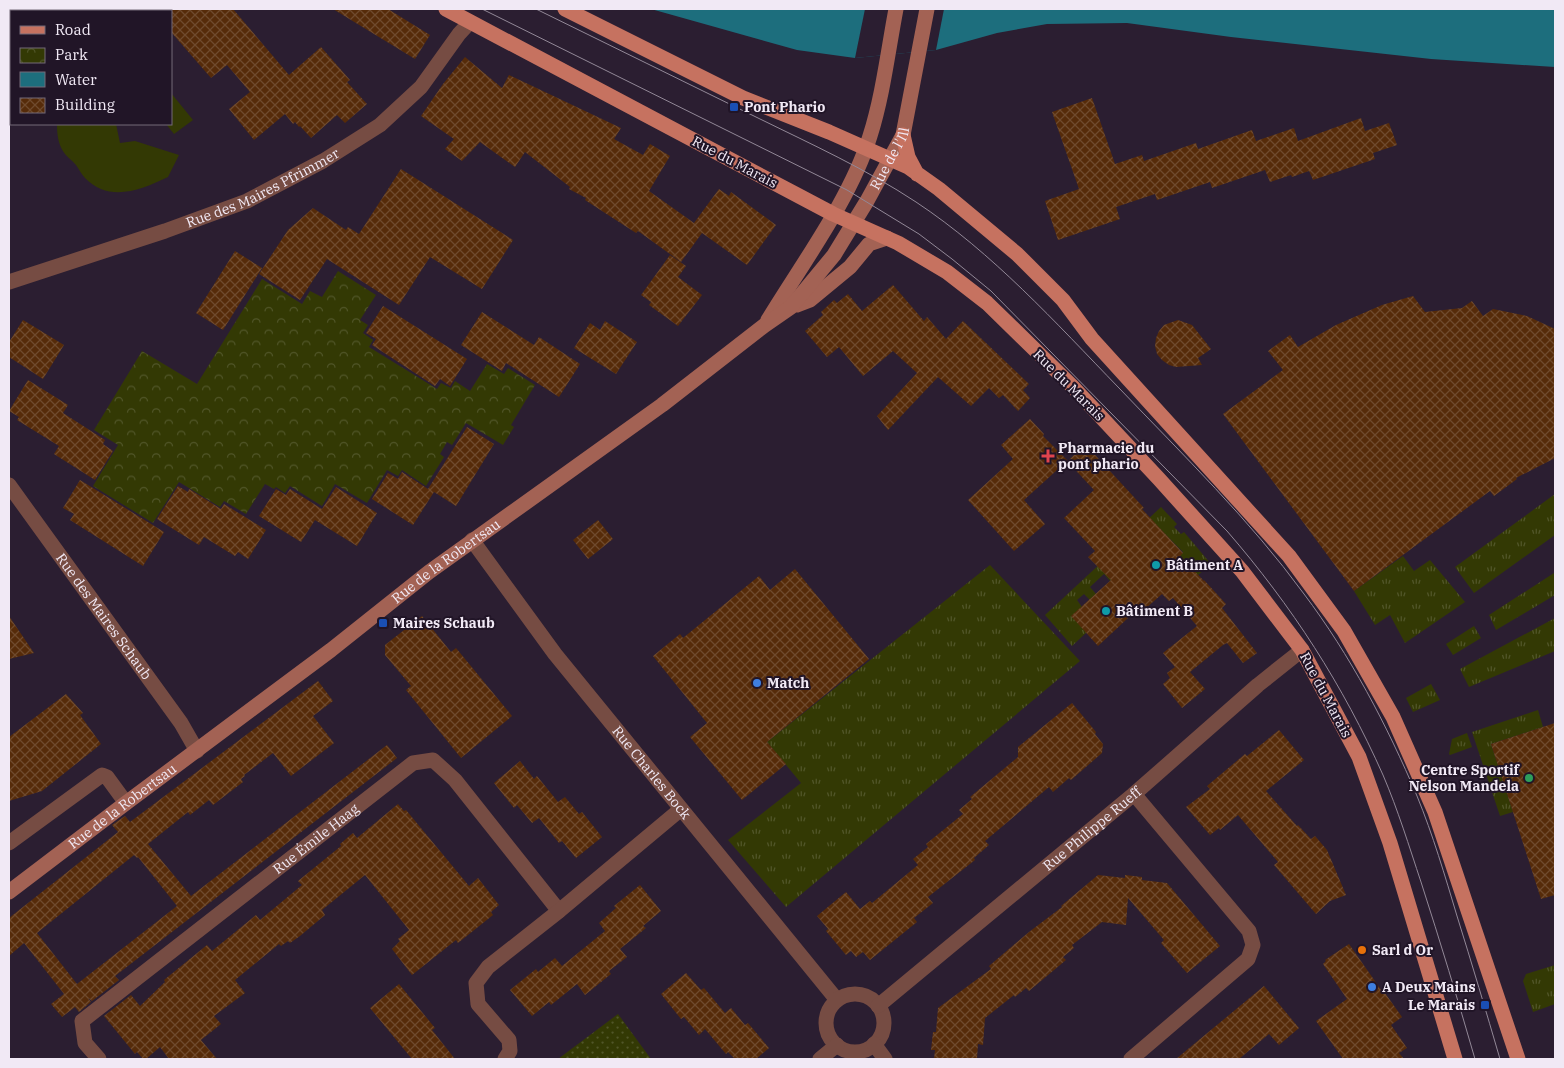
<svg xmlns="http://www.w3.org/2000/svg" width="1564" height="1068" font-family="'IBM Plex Serif',serif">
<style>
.grass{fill:url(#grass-tufts)}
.park{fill:url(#park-crowns)}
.garden{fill:url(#garden-dots)}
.pitch{fill:#333904}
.water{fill:#1d6e7d}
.pier{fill:#2b1e31}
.building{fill:url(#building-cross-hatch);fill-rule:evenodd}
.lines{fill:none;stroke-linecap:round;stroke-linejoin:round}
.street{stroke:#764c43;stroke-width:15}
.secondary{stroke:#a36254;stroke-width:15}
.primary{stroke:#c67260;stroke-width:15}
.tram{stroke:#928897;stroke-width:1}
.transit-dot{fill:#1a4fb4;stroke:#211527;stroke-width:2}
.health-dot{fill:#e0444e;stroke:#211527;stroke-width:2}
.culture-dot{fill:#0f9aa8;stroke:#211527;stroke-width:2}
.shop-dot{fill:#3f7fe0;stroke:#211527;stroke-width:2}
.leisure-dot{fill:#2e9e5b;stroke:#211527;stroke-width:2}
.food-dot{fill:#e8710a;stroke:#211527;stroke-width:2}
.labels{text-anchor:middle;stroke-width:4;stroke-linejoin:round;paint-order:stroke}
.poi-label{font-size:14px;font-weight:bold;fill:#f1e9f5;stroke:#211527;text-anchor:start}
.street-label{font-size:14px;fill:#f1e9f5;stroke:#211527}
</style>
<defs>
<pattern id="grass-tufts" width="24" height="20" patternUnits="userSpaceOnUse" patternTransform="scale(1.25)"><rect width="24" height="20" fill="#333904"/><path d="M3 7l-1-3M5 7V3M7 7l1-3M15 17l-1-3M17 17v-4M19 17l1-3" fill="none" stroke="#515629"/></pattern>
<pattern id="park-crowns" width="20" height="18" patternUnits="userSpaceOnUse" patternTransform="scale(1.25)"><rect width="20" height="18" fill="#333904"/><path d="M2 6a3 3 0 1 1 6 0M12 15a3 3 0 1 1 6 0" fill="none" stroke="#515629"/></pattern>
<pattern id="garden-dots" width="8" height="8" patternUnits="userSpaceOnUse" patternTransform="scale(1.25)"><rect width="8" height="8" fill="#333904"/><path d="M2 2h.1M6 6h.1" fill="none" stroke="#515629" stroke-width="1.8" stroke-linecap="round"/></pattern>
<pattern id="building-cross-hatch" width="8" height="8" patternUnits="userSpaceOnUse" patternTransform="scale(1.25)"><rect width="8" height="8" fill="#562b09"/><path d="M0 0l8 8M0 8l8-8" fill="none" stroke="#6f4a2d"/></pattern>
</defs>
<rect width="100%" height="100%" fill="#2b1e31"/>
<path class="grass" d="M1555,494V535L1474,593L1455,567Z
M1161,507L1177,524L1174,527L1181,534L1184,532L1211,564L1190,582L1180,556L1183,552L1154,523L1115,576L1110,581L1104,574L1090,587L1096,594L1090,600L1084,594L1077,600L1082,607L1087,632L1072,646L1045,615Z
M1403,556L1414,571L1430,560L1465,602L1405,643L1390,615L1375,625L1354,591Z
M990,565L1080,661L786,907L728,840L801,783L767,742Z
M1554,573L1555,595L1496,630L1489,615Z
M1555,618V651L1469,687L1460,669Z
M1474,626L1481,638L1453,655L1446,644Z
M1431,684L1440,700L1413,712L1406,698Z
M1538,710L1543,727L1491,744L1513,812L1500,816L1472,732Z
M1467,733L1472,747L1450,755L1449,754L1452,739Z
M1555,965V1004L1533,1012L1523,981L1526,974Z"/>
<path class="park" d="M338,271L376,295L360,320L368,325L363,333L373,340L369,347L437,389L441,383L451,388L455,381L470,391L487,364L504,374L508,368L535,385L511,425L514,427L503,445L466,423L452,445L447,442L440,454L444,457L426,486L402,470L398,476L387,470L367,503L335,484L322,506L290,486L285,493L276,487L274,489L265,484L246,514L224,501L220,507L179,482L153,523L93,486L118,445L94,430L142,351L197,384L262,279L302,304L310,291L322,297Z"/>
<path class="garden" d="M618,1014L651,1059H558Z"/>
<path class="pitch" d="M171,93L193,120L174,134L166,124H171Z
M57,124H116L120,143L135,141L179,155L168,177C141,190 109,203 85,178C81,174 79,169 76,165C73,161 68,158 65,154C58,145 57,134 57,124Z"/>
<path class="water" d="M651,9H1555V67L1431,59L1231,37L1127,23L1047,24L997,33L936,50L855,58L797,50Z"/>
<path class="pier" d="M865,9H944L936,50L855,58Z"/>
<path class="building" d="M171,9H233L289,75L321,47L350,80L347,82L367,104L345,123L337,115L311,138L300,126L299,127L295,122L293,124L285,114L254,140L229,109L250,92L227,65L211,78L171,32Z
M333,9H388L430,35L415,59Z
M465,57L502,88L509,75L621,128L614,139L643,155L650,144L670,156L649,191L694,223L719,189L729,196L731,192L776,225L747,265L702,233L681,262L638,231L636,233L585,200L586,198L569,189L570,187L525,152L515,167L480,142L462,161L445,149L454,139L421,116L443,84Z
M1092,98L1115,164L1142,155L1144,161L1196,143L1198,149L1252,130L1256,141L1294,128L1298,141L1361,118L1365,131L1389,123L1397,145L1373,153L1375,159L1313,180L1309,171L1292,177L1291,175L1270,182L1265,170L1212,188L1210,182L1157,200L1155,194L1116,207L1120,219L1058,240L1045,201L1079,189L1052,112Z
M401,169L513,240L482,289L430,257L399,305L327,259L300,300L259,274L288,230L313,208L346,230L348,227L359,234Z
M235,251L262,268L223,330L196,313Z
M670,255L686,266L678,277L702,295L678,326L649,305L651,302L641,295Z
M893,285L924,321L927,317L946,339L963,321L1029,384L1023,390L1030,398L1018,411L1003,395L999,398L989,388L971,406L938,377L888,430L877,416L917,373L893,351L863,376L839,347L827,357L805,331L823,315L821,312L834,300L837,303L848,294L862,311Z
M1413,296L1425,312L1462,308L1472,301L1483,316L1493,309L1527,316L1555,329V458L1516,478L1517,479L1494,496L1490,491L1354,591L1223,414L1283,370L1268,351L1290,335L1298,347L1336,325L1382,305Z
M383,306L467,359L450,386L440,379L435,386L372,345L376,339L366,333Z
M482,312L534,345L539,337L580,364L559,397L506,363L502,371L461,345Z
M23,320L64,345L43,379L9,357V342Z
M1178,320L1192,325L1211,349L1198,358L1202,365L1176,367L1169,365L1162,360L1157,354L1155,346L1156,338L1159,331L1164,325Z
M605,321L637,342L616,374L574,348L590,323L600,330Z
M28,380L68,405L63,413L105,440L103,444L113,451L95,480L54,454L59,446L17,420L19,417L9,411Z
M1030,419L1044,434L1043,436L1068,461L1085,444L1144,508L1142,509L1183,553L1180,556L1204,581V580L1226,604L1222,608L1257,653L1243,663L1227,643L1223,645L1190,672L1205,689L1182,708L1163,684L1170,678L1167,673L1175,667L1163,653L1197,626L1173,598L1169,601L1162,594L1145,609L1142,605L1098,646L1071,616L1111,580L1088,557L1095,551L1064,518L1094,490L1067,461L1024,500L1045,524L1014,551L968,500L1013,459L1001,445Z
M467,427L494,444L456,506L434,492L413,525L372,499L388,473L398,479L402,472L428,489Z
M80,480L164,532L143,566L70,520L74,514L63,508Z
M178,486L188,492L189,489L221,509L224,504L266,530L248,559L238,552L235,556L204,537L199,545L157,519Z
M336,487L377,513L357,546L315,520Z
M276,489L286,495L290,489L322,509L301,542L259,516Z
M598,520L613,539L588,559L573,540Z
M795,569L869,659L767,742L786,764L742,800L690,737L707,723L653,656L680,634L683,638L759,576L770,590Z
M9,616L34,653L9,659Z
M422,616L451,652L456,648L512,716L461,758L406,690L411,686L385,655V645Z
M318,681L333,701L313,716L334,743L291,776L273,753L244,775L245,776L241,779L243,782L213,805L209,800L190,815L188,812L148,844L191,896L387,745L397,758L115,976L119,980L92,1001L88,998L91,1002L79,1012L75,1007L62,1017L51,1004L64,994L24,943L9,956V918L118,832L112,825L125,816L130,822ZM134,855L137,858L138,857L177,906L77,984L37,933Z
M66,694L83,713L80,715L101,744L42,791L9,801V737Z
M1072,703L1096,732L1095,734L1103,744L1102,753L1071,780L1069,778L1053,792L1049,787L985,841L989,845L974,858L975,860L928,897L933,903L914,918L917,922L870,960L863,952L856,957L851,951L846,955L826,931L828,929L817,916L846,892L860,909L870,901L872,903L918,865L913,859L928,847L926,844L963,814L959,810L972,799L970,797L1018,757V747Z
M1555,723V895L1541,899L1491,744Z
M1279,730L1304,760L1266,791L1297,826L1298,825L1311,839L1315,836L1327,850L1346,895L1330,901L1316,914L1274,865L1278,862L1238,815L1220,830L1219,828L1210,835L1186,807L1210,789L1207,786L1245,754L1247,756Z
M520,761L534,779L537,776L558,802L565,797L579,814L582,812L602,837L576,858L562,841L559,843L539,818L532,823L517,805L514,808L494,783Z
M398,804L404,811L406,810L469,886L478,878L499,905L491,912L493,915L458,943L456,940L412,975L392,949L400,941L398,939L409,930L365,875L322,910L325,915L300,936L290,943L288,941L281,946L279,944L235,980L245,993L214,1016L221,1024L201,1040L217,1059H169L160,1047L146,1059H143L137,1052L135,1054L104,1016L131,995L140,1006L165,982L164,980L207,945L212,951L256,915L260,920L302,885L298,881L341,846L340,844L353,833L357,838Z
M1098,875L1125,878V875L1142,877V880L1167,883L1220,946L1187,973L1161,943L1164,940L1128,898L1126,925L1102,922L1072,945L1074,948L1063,957L1066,960L1029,991L1026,988L1015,997L1014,995L985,1018L983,1045L978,1044L977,1059H934L935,1050H931L933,1032H936L938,1008L991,969L989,966L1029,932L1062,907L1061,906Z
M640,885L661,911L643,926L646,928L620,949L627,957L609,971L611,974L585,995L577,984L551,1005L549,1002L532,1016L510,990L536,969L538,972L555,958L562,966L605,931L599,923L616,908L614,906Z
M1349,944L1384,994L1385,993L1402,1017L1391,1025L1407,1048L1399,1053L1404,1059H1343L1316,1021L1347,999L1323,964L1326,961L1325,960Z
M686,973L701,990L704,988L725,1013L731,1008L745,1025L748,1023L769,1048L756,1059H735L728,1052L726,1054L705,1029L699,1035L684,1017L681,1019L661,994Z
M399,984L435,1028L432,1030L455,1059H412L370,1008Z
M1264,986L1299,1028L1279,1045L1269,1034L1239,1059H1176Z"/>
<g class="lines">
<g class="street">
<path id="s1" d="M9,282L165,231L247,201L323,161L380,125L421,87L459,34L470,22"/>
<path id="s2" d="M9,485L181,723L197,751"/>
<path id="s3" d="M472,540L555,654L837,1000"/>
<path d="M9,843L102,775L107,777L126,803"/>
<circle cx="855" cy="1023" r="29"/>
<path id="s4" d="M878,1006L1134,794L1258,685L1302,650"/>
<path d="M874,1044L885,1059"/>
<path id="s5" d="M99,1059L85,1043L82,1021L413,763L433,760L455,780L559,911"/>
<path d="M505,1059L510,1051L509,1040L478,1004L476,983L488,967L559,911L681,809"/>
<path d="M820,1059L837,1045"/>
<path d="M1131,1059L1248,959L1253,945L1249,931L1134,794"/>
</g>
<g class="secondary">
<path d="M797,305L810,300L850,267L869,244L887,238"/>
<path d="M768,320C802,264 851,198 870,136C883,95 888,51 896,9"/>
<path id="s6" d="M9,892L126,803L331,650L429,572L662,405L765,325L791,307L834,255L867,201L903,135L927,9"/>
</g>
<path class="primary" d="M446,9L799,196L833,214L898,243L947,272L987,303L1073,387L1159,479L1242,571L1302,650L1359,757L1390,843L1455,1059
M565,9L743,98L829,132L908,167L939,189L1017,254L1063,300L1092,339L1289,556L1344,631L1393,717L1435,812L1518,1059
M903,135L908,157L917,174"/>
<path class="tram" d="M482,9L847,190L919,234L952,259L991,291L1227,531C1292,606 1343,685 1383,775C1398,810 1409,846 1421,882C1440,941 1458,1000 1475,1059
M536,9C610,45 684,82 758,118C811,144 866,169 916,202C993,253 1055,322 1119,388C1183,455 1250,520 1304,594C1350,655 1387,725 1417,796C1433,835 1445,876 1457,916C1472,964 1486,1011 1500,1059"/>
</g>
<g class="transit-dot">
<rect x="729" y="102" width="10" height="10" rx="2.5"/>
<rect x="378" y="618" width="10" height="10" rx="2.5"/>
<rect x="1480" y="1000" width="10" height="10" rx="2.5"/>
</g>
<path class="health-dot" d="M1045.5 448.5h5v5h5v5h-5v5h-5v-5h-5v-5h5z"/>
<g class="culture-dot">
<circle cx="1156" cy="565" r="5"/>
<circle cx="1106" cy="611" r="5"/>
</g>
<g class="shop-dot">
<circle cx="757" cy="683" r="5"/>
<circle cx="1372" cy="987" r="5"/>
</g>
<circle class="leisure-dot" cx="1529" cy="778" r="5"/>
<circle class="food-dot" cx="1362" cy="950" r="5"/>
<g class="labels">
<g class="poi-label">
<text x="744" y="112">Pont Phario</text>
<text x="1058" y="453">Pharmacie du<tspan x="1058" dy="16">pont phario</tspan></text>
<text x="1166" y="570">Bâtiment A</text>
<text x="1116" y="616">Bâtiment B</text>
<text x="393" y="628">Maires Schaub</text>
<text x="767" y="688">Match</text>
<text x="1519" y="775" text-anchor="end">Centre Sportif<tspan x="1519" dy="16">Nelson Mandela</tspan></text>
<text x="1372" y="955">Sarl d Or</text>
<text x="1382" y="992">A Deux Mains</text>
<text x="1475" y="1010" text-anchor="end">Le Marais</text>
</g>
<g class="street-label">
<text dy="5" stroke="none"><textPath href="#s6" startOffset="1156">Rue de l'Ill</textPath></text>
<text transform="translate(735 162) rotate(28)" y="5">Rue du Marais</text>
<text dy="5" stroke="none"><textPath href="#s1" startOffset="271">Rue des Maires Pfrimmer</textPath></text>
<text transform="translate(1069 385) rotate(45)" y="5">Rue du Marais</text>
<text dy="5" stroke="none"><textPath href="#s6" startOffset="548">Rue de la Robertsau</textPath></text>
<text dy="5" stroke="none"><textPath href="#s2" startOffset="162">Rue des Maires Schaub</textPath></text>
<text transform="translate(1326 695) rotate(62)" y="5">Rue du Marais</text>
<text dy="5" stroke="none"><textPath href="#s3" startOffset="294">Rue Charles Bock</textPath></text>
<text dy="5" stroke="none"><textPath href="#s6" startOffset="142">Rue de la Robertsau</textPath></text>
<text dy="5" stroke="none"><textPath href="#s4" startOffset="278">Rue Philippe Rueff</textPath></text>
<text dy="5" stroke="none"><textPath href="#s5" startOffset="340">Rue Émile Haag</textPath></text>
</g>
</g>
<rect width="1564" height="1068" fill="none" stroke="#f1e9f5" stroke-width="20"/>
<rect x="10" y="10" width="162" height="115" fill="#211527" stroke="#746a79"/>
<rect x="20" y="26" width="25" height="8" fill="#c67260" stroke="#746a79"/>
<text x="55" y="35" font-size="15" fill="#f1e9f5">Road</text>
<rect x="20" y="48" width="25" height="15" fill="url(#park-crowns)" stroke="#746a79"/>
<text x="55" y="60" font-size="15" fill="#f1e9f5">Park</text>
<rect x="20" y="72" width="25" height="15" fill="#1d6e7d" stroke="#746a79"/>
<text x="55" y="85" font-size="15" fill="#f1e9f5">Water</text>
<rect x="20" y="98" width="25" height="15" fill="url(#building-cross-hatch)" stroke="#746a79"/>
<text x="55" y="110" font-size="15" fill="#f1e9f5">Building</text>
</svg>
